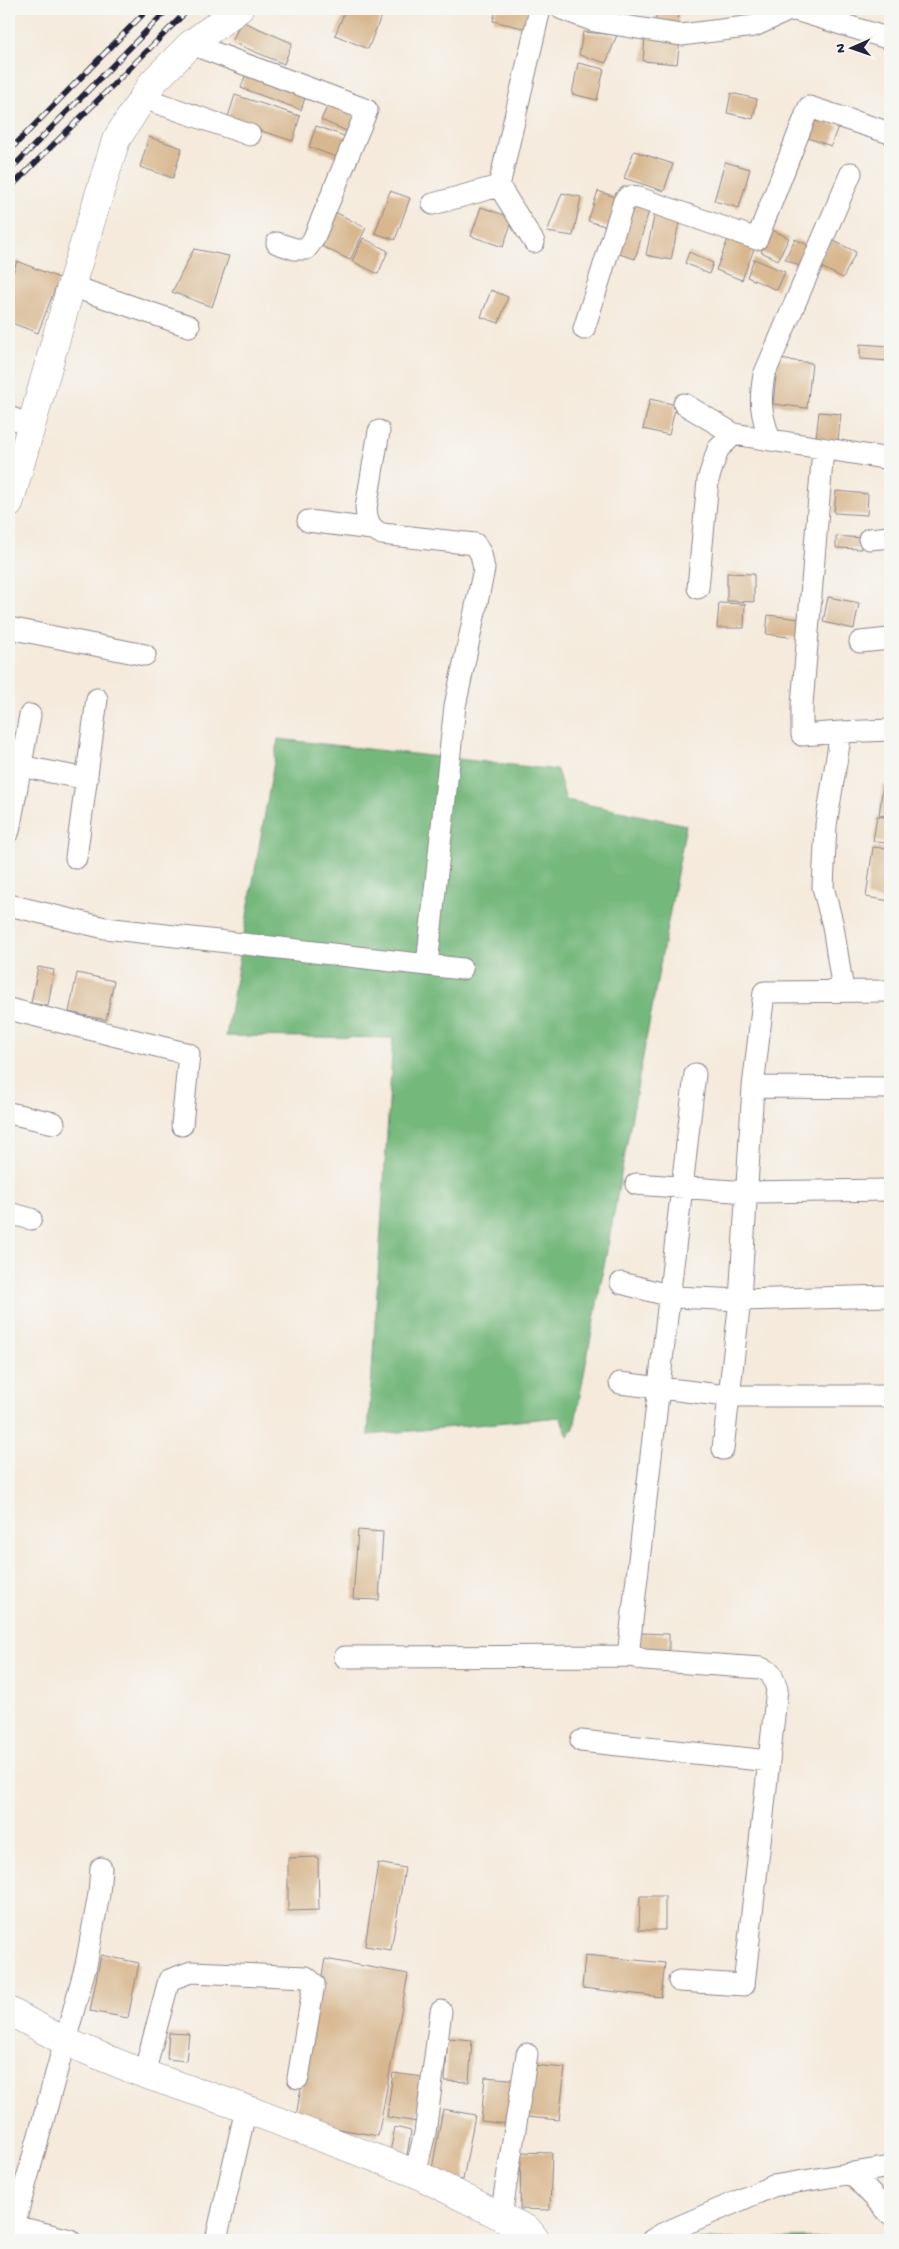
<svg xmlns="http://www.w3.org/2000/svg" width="899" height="2249" font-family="'Gochi Hand',sans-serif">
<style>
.forest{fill:#74b87c;stroke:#4b6d5c}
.building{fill:#d8b78f}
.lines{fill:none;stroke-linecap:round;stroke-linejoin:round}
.street-casing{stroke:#8c868b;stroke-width:23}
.secondary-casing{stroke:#8c868b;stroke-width:29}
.street{stroke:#fff;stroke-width:21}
.secondary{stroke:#fff;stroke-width:28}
.rail-casing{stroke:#22223b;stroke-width:5.5}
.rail{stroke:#f6f6f2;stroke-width:4;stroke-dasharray:11;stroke-linecap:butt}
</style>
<rect width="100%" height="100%" fill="#f6f6f2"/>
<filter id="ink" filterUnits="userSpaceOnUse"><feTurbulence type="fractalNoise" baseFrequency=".02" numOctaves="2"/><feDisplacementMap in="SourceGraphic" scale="10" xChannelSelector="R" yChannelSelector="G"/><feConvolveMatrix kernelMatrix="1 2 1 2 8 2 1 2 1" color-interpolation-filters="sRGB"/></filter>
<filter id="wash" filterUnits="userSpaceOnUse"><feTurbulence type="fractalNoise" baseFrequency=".0096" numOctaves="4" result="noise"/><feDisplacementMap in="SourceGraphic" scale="20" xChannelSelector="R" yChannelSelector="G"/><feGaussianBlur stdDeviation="1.12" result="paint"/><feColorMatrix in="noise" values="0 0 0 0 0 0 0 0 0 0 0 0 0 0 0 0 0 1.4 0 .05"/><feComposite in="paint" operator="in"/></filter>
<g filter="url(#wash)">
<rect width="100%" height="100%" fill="#f5eadb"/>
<path class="forest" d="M278,739L557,770L566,800L686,825L574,1428L568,1436L560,1417L368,1435L393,1038L226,1036Z
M890,2236V2240H694Z"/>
<g id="blocks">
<path class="building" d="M346,9H384L368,49L335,35Z
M496,9H532L527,29L493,21Z
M656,9H679L678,27H656Z
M241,21L292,43L284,64L232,42Z
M583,32L617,35L606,63L579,55Z
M645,37L680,40L677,64L643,61Z
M578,63L604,69L597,100L572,94Z
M246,73L306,95L301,110L241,88Z
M731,93L757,99L753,119L727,113Z
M235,95L300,116L293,141L227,120Z
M328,105L355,116L349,132L321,120Z
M811,117L838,126L831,146L805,137Z
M316,126L347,137L339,158L309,147Z
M149,137L182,148L173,178L140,167Z
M634,151L673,164L664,191L624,178Z
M725,162L750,169L739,208L714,201Z
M390,191L410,198L395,240L375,233Z
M598,191L621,199L611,228L588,221Z
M562,193L581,197L573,236L547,232Z
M628,200L650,207L635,259L613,252Z
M481,207L513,218L503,247L471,236Z
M335,212L366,228L350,260L319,245Z
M655,212L680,218L671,260L646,255Z
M772,230L789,238L778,260L761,252Z
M730,234L756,244L742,280L716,270Z
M363,238L388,251L378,274L352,261Z
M795,239L810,246L799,266L785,259Z
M830,239L856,252L843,278L817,265Z
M194,249L229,256L212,307L172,292Z
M689,252L713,263L709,274L685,263Z
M754,259L785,272L777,290L747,277Z
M17,261L59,278L38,333L9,322V283Z
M491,290L508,297L499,323L481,317Z
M860,344L890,346V361L860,359Z
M778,359L812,363L807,408L773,404Z
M650,399L676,405L669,435L643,429Z
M819,412L841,414L838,440L816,438Z
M836,491L868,494L867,515L834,513Z
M836,536L862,538L861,549L836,548Z
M727,573L754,574V602L727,601Z
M828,597L859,603L854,629L823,622Z
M719,603L745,604L744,628H717Z
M768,615L807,620L804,639L766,634Z
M883,785L890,786V816L879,815Z
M877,816L890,818V844L873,841Z
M873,847L890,849V901L866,897Z
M38,967L54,970L48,1006L31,1003Z
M77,973L114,981L106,1020L69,1012Z
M358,1530L383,1532L379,1600L353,1599Z
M641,1633L669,1634V1655L640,1654Z
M318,1857L319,1910L288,1911V1858Z
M378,1863L405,1868L391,1950L365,1946Z
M640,1896H665V1930H639Z
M101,1955L139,1963L128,2018L90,2011Z
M585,1955L665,1963L661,1997L582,1988Z
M325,1959L408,1974L378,2136L295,2121Z
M169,2033L189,2034L186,2061L167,2059Z
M448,2038L472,2040L469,2082L445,2081Z
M532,2065L565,2068L559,2120L527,2117Z
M393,2073L423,2077L417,2122L387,2117Z
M485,2077L520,2080L515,2125L481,2121Z
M443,2109L475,2115L463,2180L431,2174Z
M395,2127L411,2131L407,2155L390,2152Z
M521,2152L552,2153L550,2210L520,2209Z"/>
</g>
</g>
<g filter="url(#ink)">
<use href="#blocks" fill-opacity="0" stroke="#8c868b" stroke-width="1"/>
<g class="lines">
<defs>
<path id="street" d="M562,9L594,21L681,35L754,26L792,9L890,39
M191,44L367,110L313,240L306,249H295L277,243
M143,98L250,135
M499,186L534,242
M433,204L499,186L540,9
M71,286L189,326
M584,329L624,201L628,197L639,198L757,239L809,107L890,133
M684,404L734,434L890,459
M9,417L30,425
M379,431L366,508C367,522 370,528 382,534L475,544L481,554L484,569L455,706L427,965
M770,440C761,413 759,403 764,375L851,173
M823,449L802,705V735L841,732L826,825L823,887L833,926L843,991
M308,521L372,529
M869,539L890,537
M698,588L708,480L718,449L734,434
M9,628L145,655
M860,642L890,639
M841,732L890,730
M9,764L87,779
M9,831L30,715
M76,858L97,699
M9,905L105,928L462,969
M9,1009L189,1054L182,1125
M753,1087L890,1088
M9,1113L54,1123
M636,1184L747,1192L890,1190
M9,1213L31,1219
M621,1283L675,1297L740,1300L890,1296
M620,1383L727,1396H890
M723,1449L740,1300L753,1087L764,992L890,991
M345,1657L632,1656
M581,1741L769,1761
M679,1981L744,1985L777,1689L771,1673L761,1668L644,1660L632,1656L629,1647L695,1074
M144,2074L169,1980L191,1972L306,1977L314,1984L298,2078
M415,2173L425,2133L441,2011
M851,2173L890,2214
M501,2216L527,2054
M14,2226L70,2240
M10,2240L86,1965L99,1894L101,1868
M216,2240L246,2109
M652,2240L662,2234L773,2186L890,2167"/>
<path id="secondary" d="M9,504L71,286L116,140L153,82L191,44L239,9
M9,2011L64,2041L144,2074L230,2103L415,2173L528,2230L536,2240"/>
</defs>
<use href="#street" class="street-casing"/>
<use href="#secondary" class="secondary-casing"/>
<use href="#street" class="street"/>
<use href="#secondary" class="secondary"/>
<defs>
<path id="rail" d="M9,151L148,9
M9,171L168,9
M9,189L189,9"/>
</defs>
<use href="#rail" class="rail-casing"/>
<use href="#rail" class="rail"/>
</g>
</g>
<rect width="899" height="2249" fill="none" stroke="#f6f6f2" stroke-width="30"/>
<g transform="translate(852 48) rotate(268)" stroke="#f6f6f2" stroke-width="4" paint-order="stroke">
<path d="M0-4L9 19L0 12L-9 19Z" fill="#22223b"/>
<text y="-8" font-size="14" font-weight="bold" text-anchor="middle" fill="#22223b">N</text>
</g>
</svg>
